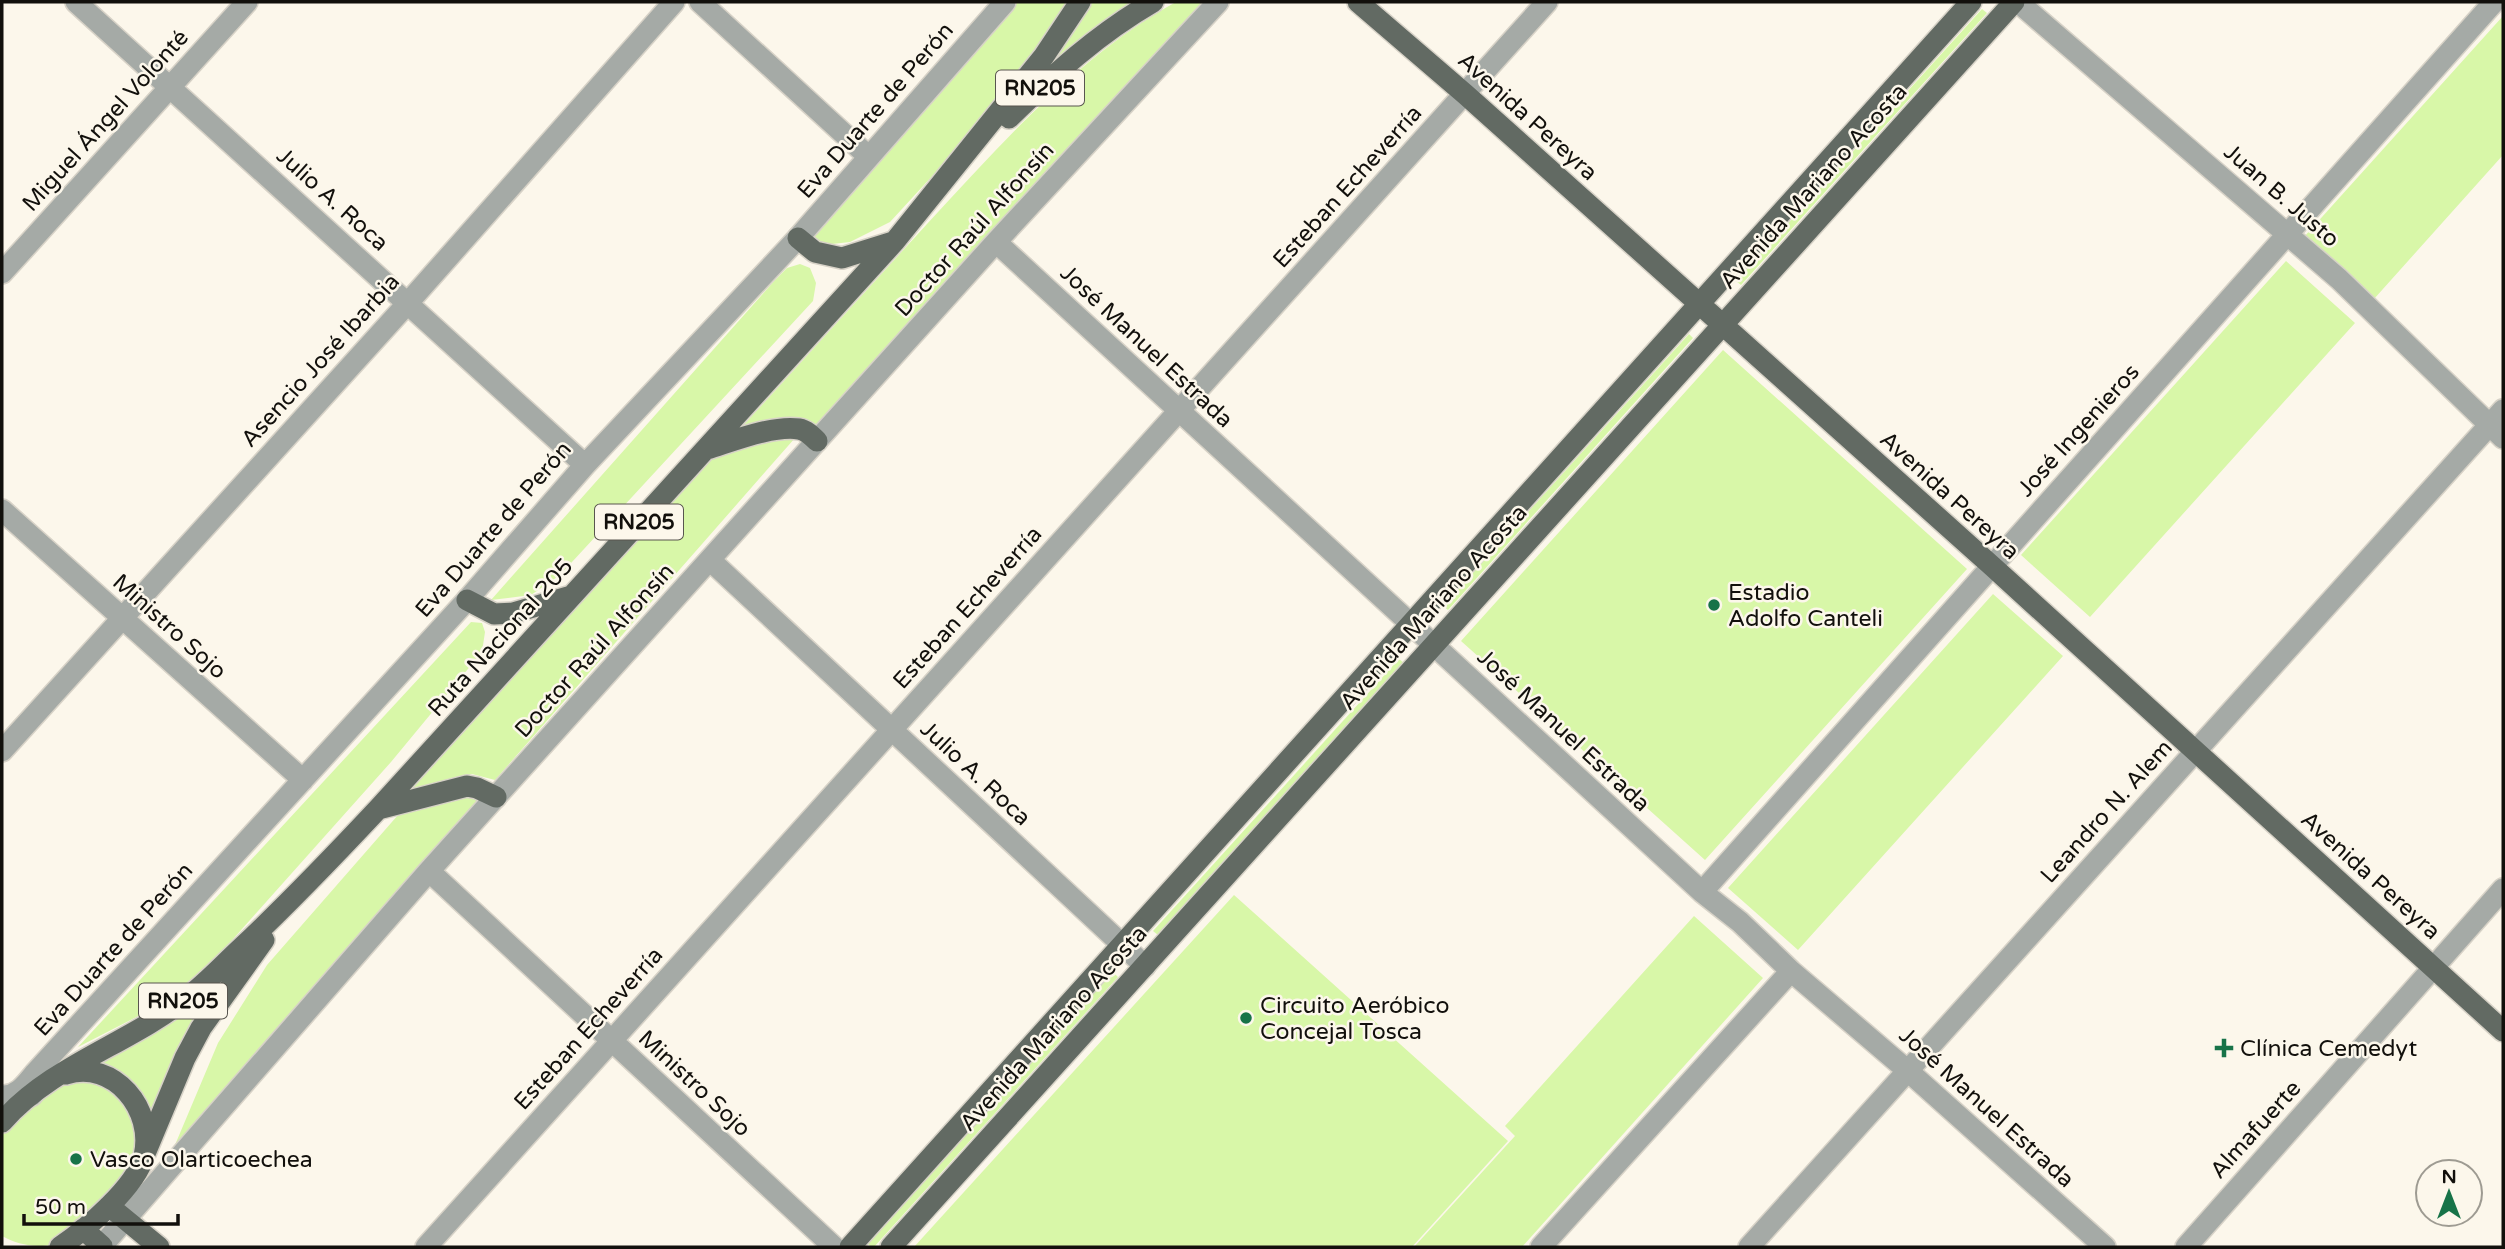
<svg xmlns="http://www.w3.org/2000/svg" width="2505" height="1249" font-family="'Varela Round',sans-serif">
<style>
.green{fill:#d8f7a8}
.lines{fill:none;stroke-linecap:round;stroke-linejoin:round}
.minor-casing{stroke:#d7d2c7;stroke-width:24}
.major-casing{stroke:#d7d2c7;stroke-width:24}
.minor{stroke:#a5aaa6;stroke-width:21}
.major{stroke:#626a63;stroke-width:21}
.poi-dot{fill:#177348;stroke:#fcf7eb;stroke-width:2.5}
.labels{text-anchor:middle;stroke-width:5;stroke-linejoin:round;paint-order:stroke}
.shield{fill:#fcf7eb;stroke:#58554f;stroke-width:2}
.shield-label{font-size:21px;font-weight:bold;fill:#12100c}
.street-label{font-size:23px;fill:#12100c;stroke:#fcf7eb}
.poi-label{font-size:23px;fill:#12100c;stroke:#fcf7eb;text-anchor:start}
</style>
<rect width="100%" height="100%" fill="#fcf7eb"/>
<path class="green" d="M1017,2H1072L992,111L890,222L850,242L823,245L811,241Z
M1086,2H1142L1047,73L1033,77Z
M1176,2H1207L817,428H741C803,360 865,292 927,224C1002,143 1078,56 1176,2Z
M1982,9L1987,13L1741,285L1736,281Z
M2503,16V155L2374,299L2304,237Z
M2286,261L2355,323L2090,617L2021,555Z
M800,264L810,268L816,283L813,301L560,575L531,595L491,600L775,280L787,268Z
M1689,334L1693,338L1448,610L1443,606Z
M1723,350L1967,569L1705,860L1461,641Z
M795,438L495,780L472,774L412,789L705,461C736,444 760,439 795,438Z
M1993,594L2063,656L1798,950L1728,888Z
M471,622L482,623L485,632L482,652L391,762L226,947L191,980L156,1007L78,1047Z
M1399,659L1404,663L1158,935L1153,931Z
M464,795L482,801L172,1152L218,1043L267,965L405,807Z
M1234,895L1508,1141L1412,1247H914Z
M1694,916L1763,978L1522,1247H1414L1515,1136L1505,1126Z
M234,964L152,1121C143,1085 131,1077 97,1063Z
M1113,972L1118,977L874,1247H871L868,1244Z
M65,1082C94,1082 113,1083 128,1111C152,1155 112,1192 81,1219C73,1227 63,1238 53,1244C37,1249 16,1244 2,1236V1135L27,1107Z"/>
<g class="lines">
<defs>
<path id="minor" d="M76,2L585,465
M700,2L869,157
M2018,2L2339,279L2503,438
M996,242L1702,892L1740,922L1791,971L1908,1071L2105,1247
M2,273L247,2
M2,510L303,780
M710,560L1145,966
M2,751L407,304L674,2
M429,871L834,1247
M1702,892L2494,2
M32,1095L30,1085L35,1073L467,600L585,465L798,238L1005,2
M2,1096C17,1097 26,1084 35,1073
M101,1247L429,871L996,242L1218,2
M426,1247L1547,2
M1541,1247L1791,971
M1749,1247L2503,410
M2186,1247L2503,889"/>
<path id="major" d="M1358,2L1465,94L1992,566L2503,1031
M1009,118C1055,73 1098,34 1153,2
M798,238L815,252L842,258L893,242
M707,449C733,441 773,425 799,429C806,430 812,436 817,441
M467,600L494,614L513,613L571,596
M378,809L467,786L477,788L496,797
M2,1122C52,1065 129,1044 188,997C206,983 222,966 239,950C287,905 333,857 378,809L895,241L1044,56L1080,2
M144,1156L185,1058L201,1028L264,940
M109,1206L159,1247
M83,1229L102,1246
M60,1247C86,1229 136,1187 144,1156C155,1110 114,1059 66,1074
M850,1247L1971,2
M891,1247L2014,2"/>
</defs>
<use href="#minor" class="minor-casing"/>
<use href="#major" class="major-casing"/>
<use href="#minor" class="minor"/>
<use href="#major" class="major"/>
</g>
<g class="poi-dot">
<circle cx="1714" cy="605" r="7"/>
<circle cx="1246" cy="1018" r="7"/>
<path d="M2220.5 1037.5h7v7h7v7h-7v7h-7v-7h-7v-7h7z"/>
<circle cx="76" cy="1159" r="7"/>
</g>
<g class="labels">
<g class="shield">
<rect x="996" y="70.5" width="88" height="35" rx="5"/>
<rect x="595" y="504.5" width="88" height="35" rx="5"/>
<rect x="139" y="983.5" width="88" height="35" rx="5"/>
</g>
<g class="shield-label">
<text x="1040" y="95">RN205</text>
<text x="639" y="529">RN205</text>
<text x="183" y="1008">RN205</text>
</g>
<g class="street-label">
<text transform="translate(875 110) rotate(-49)" y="8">Eva Duarte de Perón</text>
<text transform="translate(1528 116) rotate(42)" y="8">Avenida Pereyra</text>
<text transform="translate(105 120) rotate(-48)" y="8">Miguel Ángel Volonté</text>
<text transform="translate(1347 186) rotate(-48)" y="8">Esteban Echeverría</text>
<text transform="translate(1813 186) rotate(-48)" y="8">Avenida Mariano Acosta</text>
<text transform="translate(2282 195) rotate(41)" y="8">Juan B. Justo</text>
<text transform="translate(333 199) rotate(42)" y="8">Julio A. Roca</text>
<text transform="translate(974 229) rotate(-48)" y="8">Doctor Raúl Alfonsín</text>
<text transform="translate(1147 346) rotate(43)" y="8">José Manuel Estrada</text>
<text transform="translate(320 360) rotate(-48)" y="8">Asencio José Ibarbia</text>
<text transform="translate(2078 430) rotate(-48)" y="8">José Ingenieros</text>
<text transform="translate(1950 495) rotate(42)" y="8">Avenida Pereyra</text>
<text transform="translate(493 529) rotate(-49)" y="8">Eva Duarte de Perón</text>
<text transform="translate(967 607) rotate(-48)" y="8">Esteban Echeverría</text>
<text transform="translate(1433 607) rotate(-48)" y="8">Avenida Mariano Acosta</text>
<text transform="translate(170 626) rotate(42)" y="8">Ministro Sojo</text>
<text transform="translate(500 637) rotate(-48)" y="8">Ruta Nacional 205</text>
<text transform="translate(594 650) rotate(-48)" y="8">Doctor Raúl Alfonsín</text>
<text transform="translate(1564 730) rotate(43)" y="8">José Manuel Estrada</text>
<text transform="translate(976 773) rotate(43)" y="8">Julio A. Roca</text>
<text transform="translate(2106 811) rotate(-48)" y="8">Leandro N. Alem</text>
<text transform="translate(2371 875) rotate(42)" y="8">Avenida Pereyra</text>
<text transform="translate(113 949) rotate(-48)" y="8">Eva Duarte de Perón</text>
<text transform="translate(588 1028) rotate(-48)" y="8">Esteban Echeverría</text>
<text transform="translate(1053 1028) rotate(-48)" y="8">Avenida Mariano Acosta</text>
<text transform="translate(695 1083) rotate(43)" y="8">Ministro Sojo</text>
<text transform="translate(1987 1107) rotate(42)" y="8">José Manuel Estrada</text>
<text transform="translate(2255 1129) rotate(-48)" y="8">Almafuerte</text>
</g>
<g class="poi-label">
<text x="1728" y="600">Estadio<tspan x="1728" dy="26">Adolfo Canteli</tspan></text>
<text x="1260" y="1013">Circuito Aeróbico<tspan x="1260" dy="26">Concejal Tosca</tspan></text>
<text x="2240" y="1056">Clínica Cemedyt</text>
<text x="90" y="1167">Vasco Olarticoechea</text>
</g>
</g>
<rect width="2505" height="1249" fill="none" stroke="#12100c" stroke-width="7"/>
<g transform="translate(2449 1193)"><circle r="33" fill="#fcf7eb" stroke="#9e9b92" stroke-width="2"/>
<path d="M0-5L12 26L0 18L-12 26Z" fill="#177348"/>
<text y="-10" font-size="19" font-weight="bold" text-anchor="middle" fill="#12100c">N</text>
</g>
<path d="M24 1214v10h154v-10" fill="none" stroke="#12100c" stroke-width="3.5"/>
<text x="35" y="1214" font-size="21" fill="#12100c" stroke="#fcf7eb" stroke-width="5" paint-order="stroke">50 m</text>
</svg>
